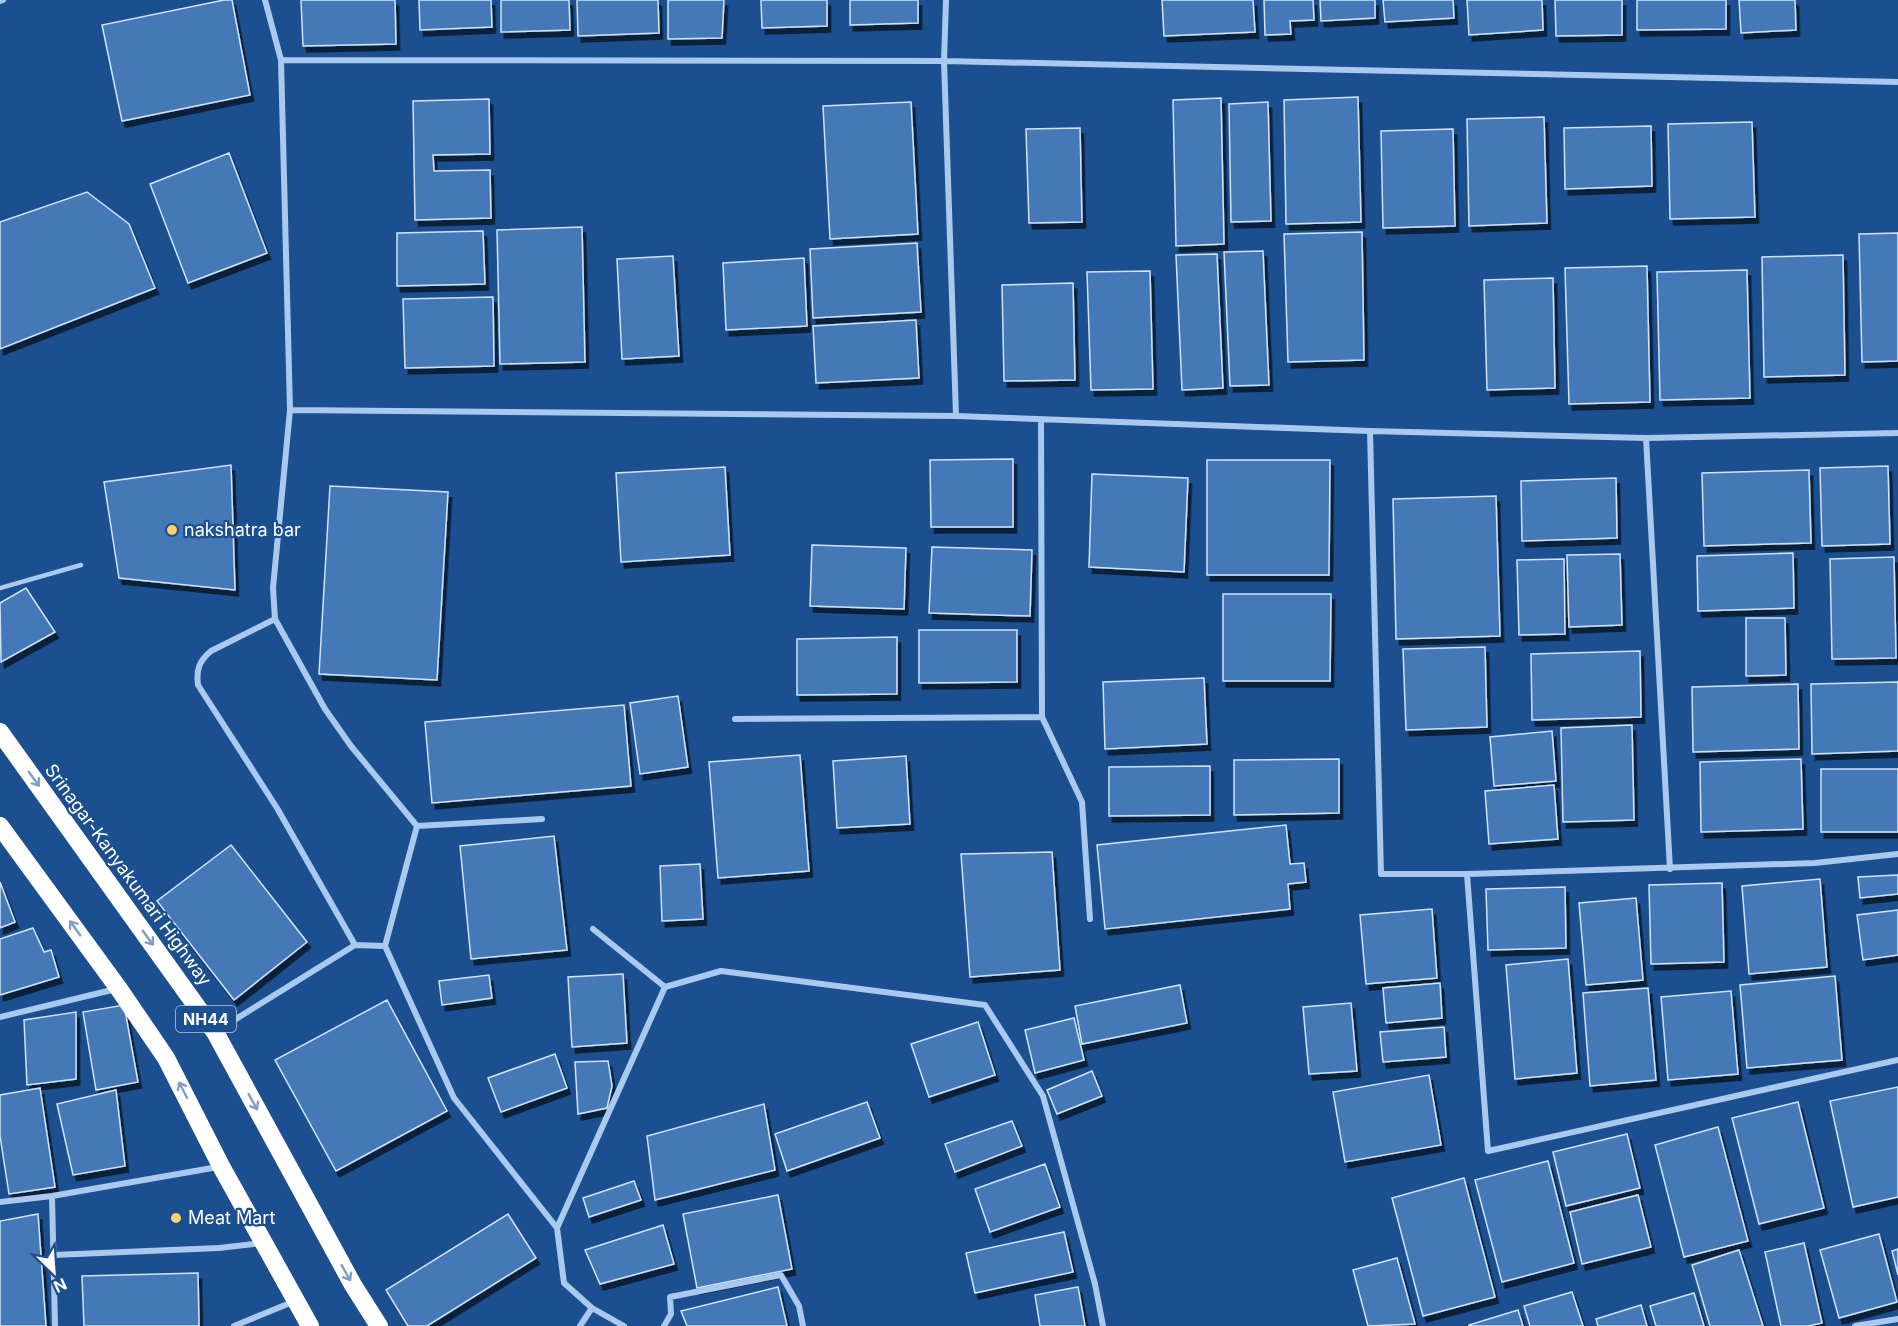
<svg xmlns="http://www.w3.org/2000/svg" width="1898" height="1326" font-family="Inter,sans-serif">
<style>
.building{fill:#4478b7;stroke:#cfe3fa;stroke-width:1.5;filter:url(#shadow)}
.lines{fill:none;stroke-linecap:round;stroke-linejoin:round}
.lane{stroke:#a9c9ee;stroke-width:4.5}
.street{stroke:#a9c9ee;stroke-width:6}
.highway{stroke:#fff;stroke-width:18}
.oneway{stroke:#829ec1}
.poi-dot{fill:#ffd166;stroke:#1b4f8f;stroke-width:2}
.labels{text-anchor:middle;stroke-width:4.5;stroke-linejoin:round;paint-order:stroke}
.shield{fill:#1b4f8f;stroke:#bbcadd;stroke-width:1.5}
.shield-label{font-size:16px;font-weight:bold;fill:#fff}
.poi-label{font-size:18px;fill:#fff;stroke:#1b4f8f;text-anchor:start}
.street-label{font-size:18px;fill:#fff;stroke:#1b4f8f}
</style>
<defs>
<filter id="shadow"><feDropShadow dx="3.5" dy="6" stdDeviation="0" flood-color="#0009"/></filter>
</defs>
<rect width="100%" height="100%" fill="#1b4f8f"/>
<path class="building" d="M224,0H232L250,95L122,121L102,25Z
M301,0H395L396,44L303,46Z
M419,0H491L492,27L420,30Z
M501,0H569L570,30L501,32Z
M577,0H658L659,33L578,36Z
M668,0H724L722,38L668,39Z
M761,0H827V26L762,28Z
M850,0H918V23L850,25Z
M1162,0H1253L1255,32L1164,36Z
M1264,0H1313L1314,20L1290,21L1291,34L1265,35Z
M1320,0H1375V18L1321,21Z
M1383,0H1453L1454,18L1385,22Z
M1467,0H1542L1543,30L1469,35Z
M1555,0H1622V35L1556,36Z
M1637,0H1726V29L1637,30Z
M1739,0H1795L1796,30L1741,33Z
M1358,97L1361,222L1286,224L1284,100Z
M1221,98L1224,244L1176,246L1173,100Z
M489,99L490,154L433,155L434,171L490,170L491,218L415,220L413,101Z
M911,102L918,234L830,239L823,106Z
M1268,102L1271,221L1231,222L1229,104Z
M1544,117L1547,223L1469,226L1467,119Z
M1752,122L1755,217L1670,219L1668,124Z
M1651,126L1652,186L1565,189L1564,128Z
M1080,128L1082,222L1029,223L1026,129Z
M1453,129L1455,226L1383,228L1381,131Z
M229,153L267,253L188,283L150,184Z
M87,192L129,224L155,288L0,349V222Z
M582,227L585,362L500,364L497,230Z
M483,231L485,284L397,286V233Z
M1362,232L1364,360L1288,362L1284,234Z
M1898,233V361L1862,362L1859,234Z
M917,243L921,312L813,318L810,249Z
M1263,251L1269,385L1230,386L1224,252Z
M1217,254L1223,388L1182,390L1176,255Z
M1843,255L1845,375L1764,377L1762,257Z
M673,256L679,356L622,359L617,259Z
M804,258L807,326L726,330L723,263Z
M1647,266L1650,402L1569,404L1565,268Z
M1747,270L1750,398L1660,400L1657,272Z
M1150,271L1153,389L1091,390L1087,272Z
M1553,278L1555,388L1487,390L1484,280Z
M1073,283L1075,380L1004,381L1002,285Z
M493,297L494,366L405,368L403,299Z
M916,320L919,378L816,383L813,326Z
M1013,459V527H931L930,460Z
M1207,460H1330L1329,575H1207Z
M231,465L235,590L119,578L104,482Z
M1888,466L1890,544L1822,546L1820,468Z
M725,467L730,555L621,562L616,473Z
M1809,470L1811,543L1704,546L1702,473Z
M1092,474L1188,478L1184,572L1089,567Z
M1616,478L1617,538L1522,541L1521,481Z
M330,486L448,492L437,680L319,674Z
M1496,496L1500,636L1396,639L1393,499Z
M812,545L906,548L904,609L810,606Z
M932,547L1032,550L1030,616L929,613Z
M1793,553L1794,608L1698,611L1697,556Z
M1620,554L1622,625L1569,627L1567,555Z
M1894,557L1896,658L1832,659L1830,559Z
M1564,559L1565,634L1519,635L1517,560Z
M26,588L55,632L1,662L0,603Z
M1223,594H1331L1330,681H1223Z
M1746,618H1785L1786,675L1746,676Z
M919,630H1017V682L919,683Z
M897,637V694L797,695V639Z
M1485,647L1487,727L1406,730L1403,649Z
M1640,651L1641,717L1532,720L1531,654Z
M1204,678L1207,744L1105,749L1103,682Z
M1898,682V751L1812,754L1811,684Z
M1798,684L1799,749L1693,752L1692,687Z
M678,696L688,767L640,774L630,703Z
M624,705L631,786L432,803L425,722Z
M1632,725L1634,820L1563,822L1561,728Z
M1552,731L1556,781L1494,786L1490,737Z
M800,755L809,871L718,878L709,762Z
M906,756L910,824L837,828L833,761Z
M1339,759V813L1234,815V760Z
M1801,759L1803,829L1701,832L1700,762Z
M1210,766V815L1109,816V767Z
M1821,769H1898V832H1821Z
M1554,785L1558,839L1489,844L1485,791Z
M1286,825L1290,864L1304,863L1306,882L1288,884L1290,909L1105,929L1097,845Z
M554,836L567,950L471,959L460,846Z
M231,845L307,942L234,1000L157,901Z
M1052,852L1060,970L970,977L961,854Z
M700,864L703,919L662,921L660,866Z
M1898,875V894L1860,898L1858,877Z
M1820,879L1827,967L1749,974L1742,886Z
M0,882L15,922L0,928Z
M1722,883L1724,962L1651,964L1649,885Z
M1565,887L1566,948L1488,950L1486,889Z
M1636,898L1643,980L1586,985L1579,903Z
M1432,909L1437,978L1366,984L1360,915Z
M1898,910V955L1863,960L1857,915Z
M33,928L44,952L51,950L59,977L0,995V939Z
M1568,959L1577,1073L1515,1079L1506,965Z
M623,974L627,1043L572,1047L568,977Z
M489,975L492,998L442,1005L439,981Z
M1835,976L1842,1060L1747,1068L1740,985Z
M1440,983L1442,1018L1386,1023L1383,988Z
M1180,985L1187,1023L1082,1044L1075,1006Z
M1648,988L1656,1080L1590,1086L1583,993Z
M1731,991L1738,1074L1668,1080L1661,997Z
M387,1000L447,1111L336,1171L275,1060Z
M1351,1003L1357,1071L1309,1074L1303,1007Z
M124,1005L138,1082L96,1090L83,1012Z
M76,1012V1079L27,1085L24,1020Z
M1074,1018L1084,1060L1035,1073L1025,1030Z
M978,1022L995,1075L929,1097L911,1044Z
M1444,1027L1446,1057L1383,1062L1380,1032Z
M555,1054L567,1088L501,1112L488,1078Z
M608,1061L612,1086L607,1108L578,1114L575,1062Z
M1092,1071L1102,1096L1057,1114L1047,1090Z
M1429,1075L1441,1145L1345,1162L1333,1092Z
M1898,1087V1197L1853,1207L1830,1101Z
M40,1088L55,1187L9,1194L0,1136V1095Z
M116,1090L125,1166L73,1175L57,1104Z
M867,1102L880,1138L787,1171L775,1134Z
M1798,1102L1824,1208L1759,1224L1732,1118Z
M764,1104L775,1170L655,1200L647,1136Z
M1012,1121L1022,1146L955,1172L945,1144Z
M1718,1127L1748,1241L1684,1257L1655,1145Z
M1627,1134L1640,1188L1566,1206L1553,1152Z
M1548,1161L1574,1263L1502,1282L1475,1180Z
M1045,1164L1060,1207L990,1232L975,1189Z
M1464,1178L1495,1297L1423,1316L1392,1198Z
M634,1181L641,1200L589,1217L583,1198Z
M778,1195L792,1269L697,1288L683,1214Z
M1638,1195L1651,1247L1582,1264L1570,1212Z
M38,1214L46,1326H0V1221Z
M508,1214L536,1258L427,1326H408L386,1290Z
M663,1225L674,1264L600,1284L585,1250Z
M1064,1232L1073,1272L975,1293L966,1253Z
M1879,1234L1897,1302L1839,1318L1820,1250Z
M1804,1243L1822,1323L1808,1326H1781L1765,1252Z
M1898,1249V1275L1892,1251Z
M1739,1250L1763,1326H1710L1692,1265Z
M1397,1258L1415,1324L1368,1326L1353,1270Z
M198,1273L199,1326H84L82,1276Z
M778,1287L787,1326H687L681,1311Z
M1078,1287L1085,1326H1040L1035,1295Z
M1572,1292L1583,1326H1530L1524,1306Z
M1694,1293L1704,1326H1656L1650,1306Z
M1641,1305L1647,1326H1598L1596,1319Z
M1518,1310L1523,1326H1469V1325Z"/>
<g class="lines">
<path class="lane" d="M0,588L81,565"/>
<path class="street" d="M265,0L281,60L290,410L273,588L275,619L325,709L351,746L417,826L385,946L454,1098L557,1228L564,1283L592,1308L624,1326
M946,0L944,61L956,416
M0,1L3,0
M281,60L944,61L1898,82
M290,410L956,416L1370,431L1646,438L1898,433
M1041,420L1042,717L1082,802L1090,919
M1370,431L1381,874H1467L1488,1151L1898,1060
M1646,438L1670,869
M275,619L211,651C199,661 196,670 198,685L277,808L355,945
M735,719L1042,717
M417,826L542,819
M1467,874L1815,863L1898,854
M593,929L665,987
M0,1017L116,989
M215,1032L355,945L385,946
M52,1196L55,1326
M0,1202L52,1196L218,1167
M557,1228L665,987L721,971L985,1005L1043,1096L1095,1284L1103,1326
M53,1255L219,1248L262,1243
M234,1326L295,1301
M580,1326L592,1308
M664,1326L671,1314L670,1297L781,1275L799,1306L803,1326
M1855,1326L1898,1319"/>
<path class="highway" d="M0,732L215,1032L353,1285L379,1326
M0,826L119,989L166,1058L221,1166L310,1326"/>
</g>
<defs><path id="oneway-shaft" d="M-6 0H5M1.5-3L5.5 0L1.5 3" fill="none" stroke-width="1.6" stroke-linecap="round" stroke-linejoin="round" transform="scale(1.5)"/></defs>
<g class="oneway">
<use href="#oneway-shaft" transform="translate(34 779) rotate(54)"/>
<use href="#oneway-shaft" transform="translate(75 928) rotate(-126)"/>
<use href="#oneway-shaft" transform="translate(148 938) rotate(54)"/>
<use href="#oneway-shaft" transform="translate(183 1090) rotate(-117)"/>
<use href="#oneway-shaft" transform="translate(253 1102) rotate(61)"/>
<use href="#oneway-shaft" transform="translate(346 1273) rotate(61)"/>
</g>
<g class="poi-dot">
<circle cx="172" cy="530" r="6"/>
<circle cx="176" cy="1218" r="6"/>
</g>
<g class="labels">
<rect class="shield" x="176" y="1006" width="60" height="26" rx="4.5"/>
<g class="shield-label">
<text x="206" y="1025">NH44</text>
</g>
<g class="poi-label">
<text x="184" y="536">nakshatra bar</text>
<text x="188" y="1224">Meat Mart</text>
</g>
<g class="street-label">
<text transform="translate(128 875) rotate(54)" y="6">Srinagar-Kanyakumari Highway</text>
</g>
</g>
<g transform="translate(54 1272) rotate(155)" stroke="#1b4f8f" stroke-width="4.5" paint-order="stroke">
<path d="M0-4.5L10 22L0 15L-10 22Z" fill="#ffffff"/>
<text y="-9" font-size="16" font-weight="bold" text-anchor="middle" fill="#ffffff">N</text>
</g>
</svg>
